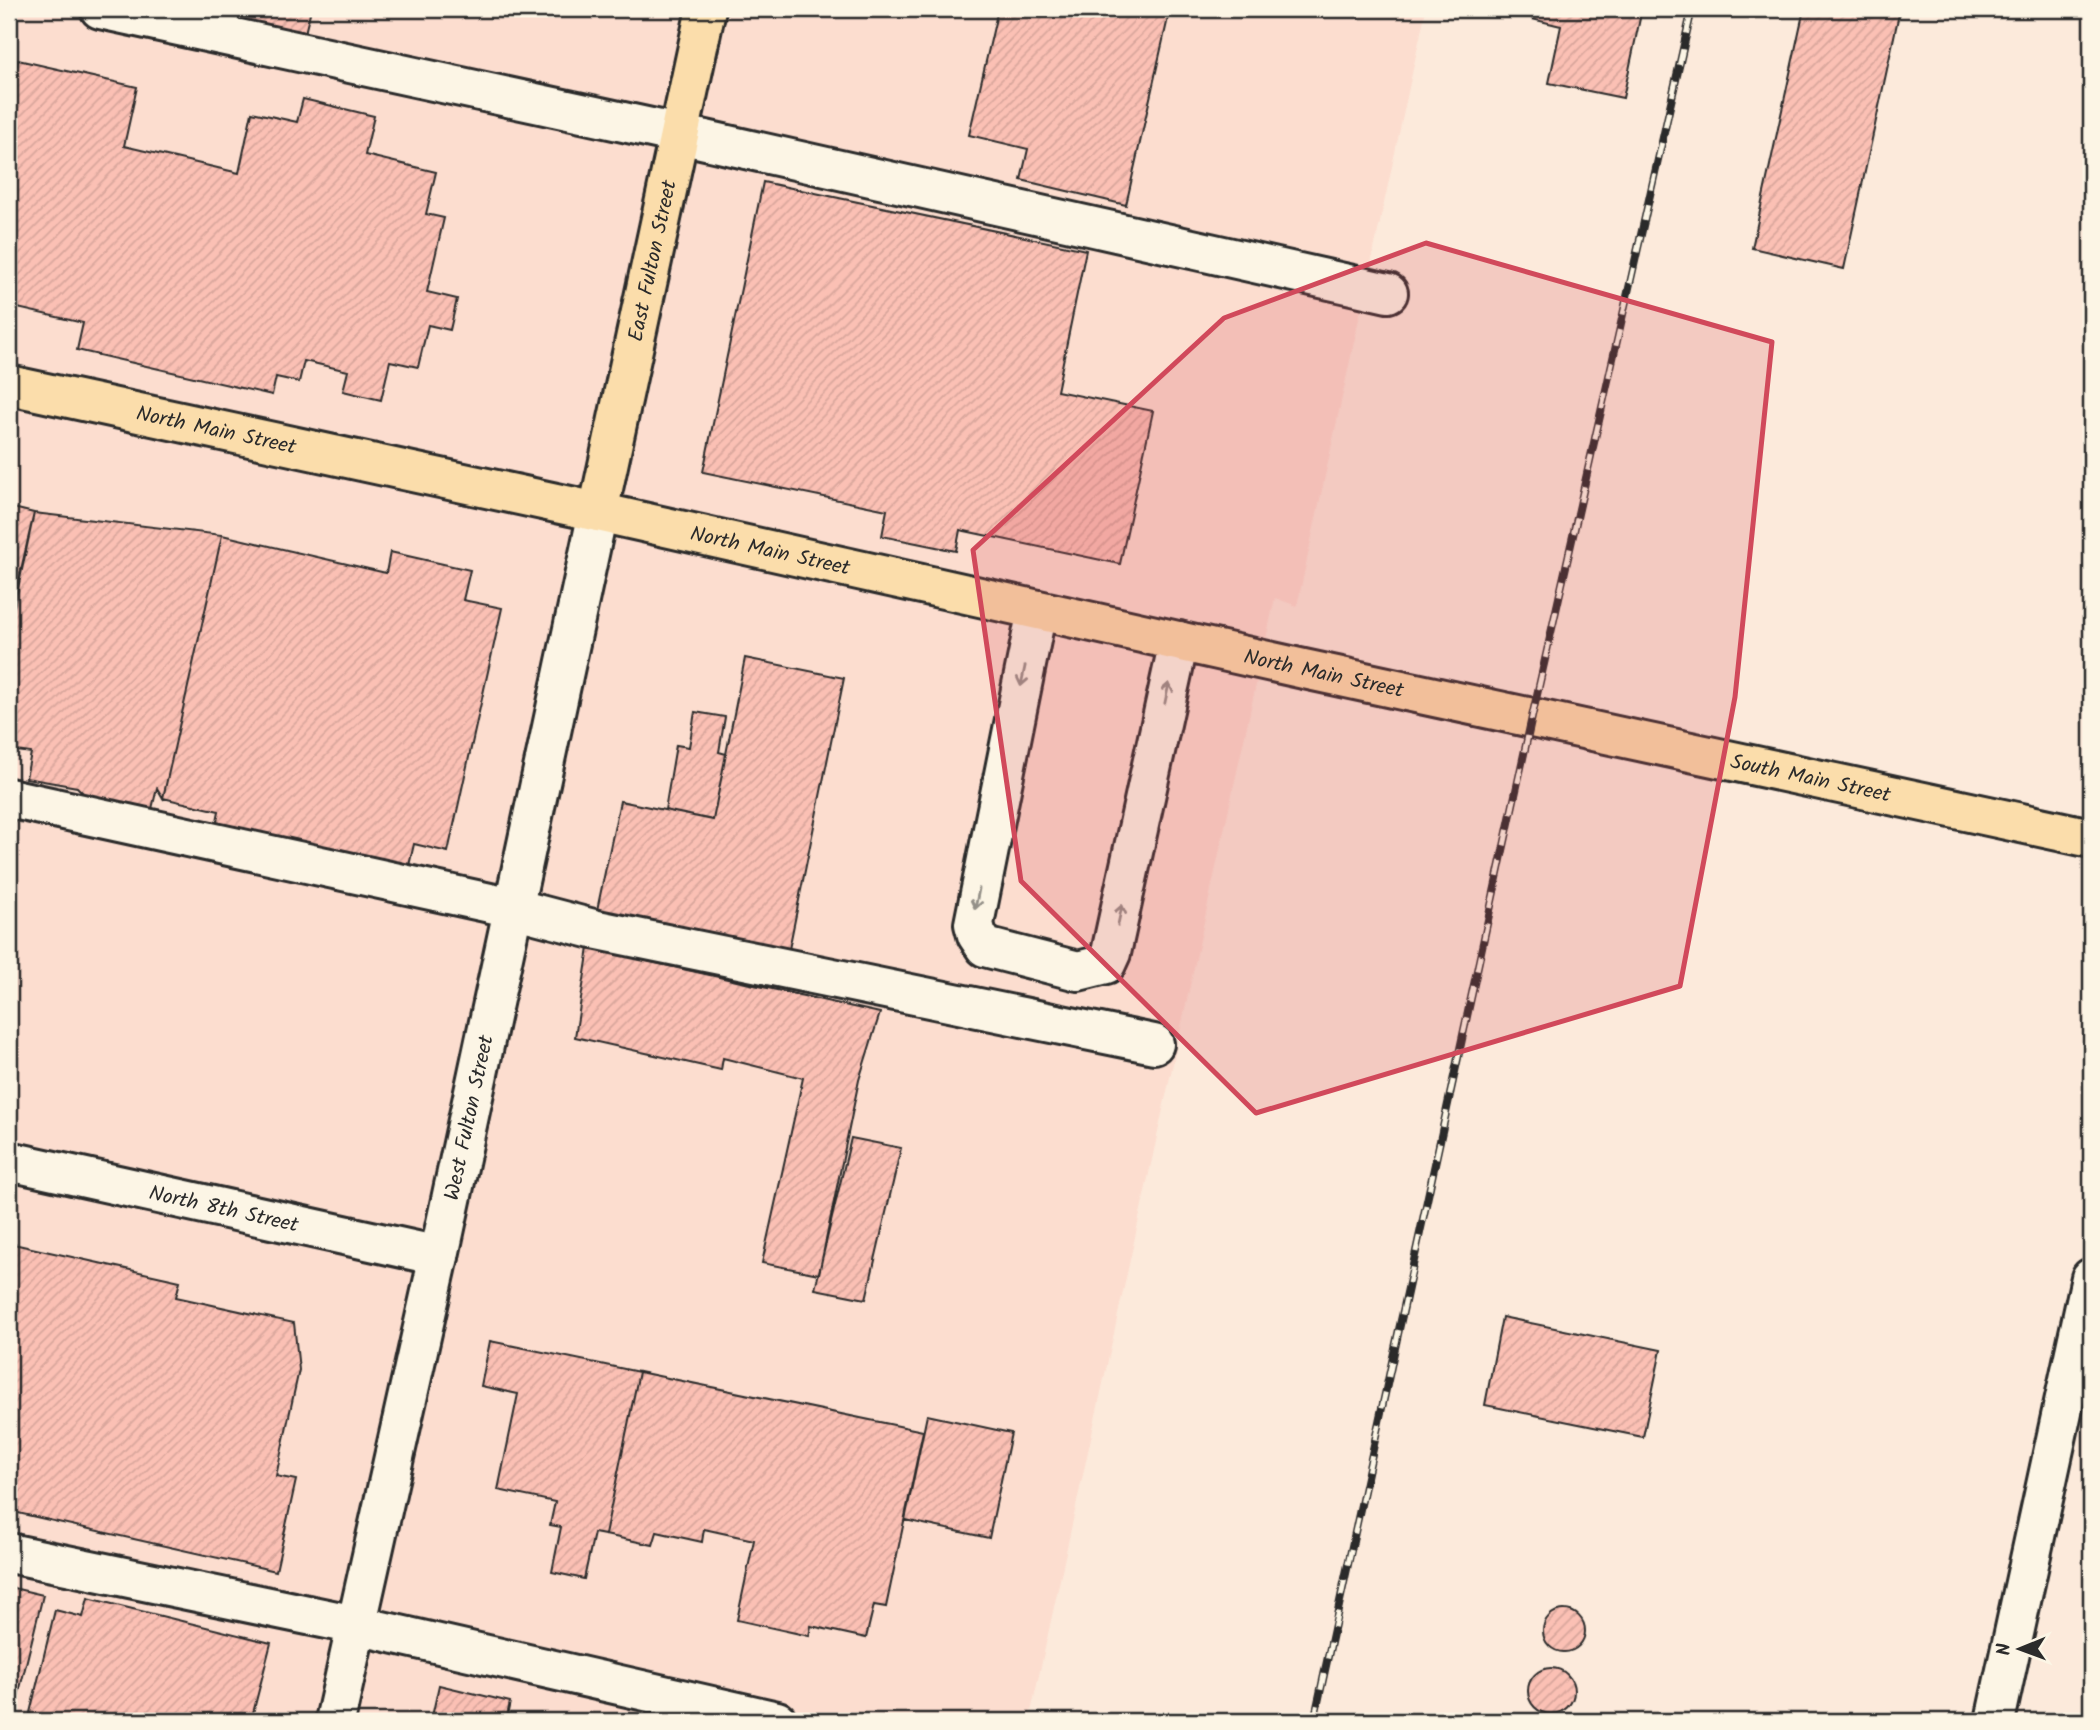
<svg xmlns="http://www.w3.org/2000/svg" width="2100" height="1730" font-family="Kalam,sans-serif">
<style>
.built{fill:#fcddcf}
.building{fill:url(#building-hatch);stroke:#2b2b2b;stroke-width:2}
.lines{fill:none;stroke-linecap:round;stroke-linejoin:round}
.minor-casing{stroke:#2b2b2b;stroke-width:44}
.major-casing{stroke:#2b2b2b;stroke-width:44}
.minor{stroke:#fcf5e5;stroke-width:38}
.major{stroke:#fbddab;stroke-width:38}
.rail-casing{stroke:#2b2b2b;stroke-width:8}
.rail{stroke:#fcf5e5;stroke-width:5;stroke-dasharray:16;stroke-linecap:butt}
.oneway{stroke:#949088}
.marked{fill:#d1495b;fill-opacity:0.2;stroke:#d1495b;stroke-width:5;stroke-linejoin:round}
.labels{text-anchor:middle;stroke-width:6;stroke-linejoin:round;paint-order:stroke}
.street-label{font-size:21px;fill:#2b2b2b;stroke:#fcf5e5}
</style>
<defs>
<pattern id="building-hatch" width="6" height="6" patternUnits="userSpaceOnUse" patternTransform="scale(1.75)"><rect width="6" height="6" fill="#fbc0b4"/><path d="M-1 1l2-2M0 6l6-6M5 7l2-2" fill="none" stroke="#d7a59b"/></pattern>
</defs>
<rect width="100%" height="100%" fill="#fceadb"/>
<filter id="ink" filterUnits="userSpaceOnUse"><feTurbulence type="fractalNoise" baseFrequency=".0143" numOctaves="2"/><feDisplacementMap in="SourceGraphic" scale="14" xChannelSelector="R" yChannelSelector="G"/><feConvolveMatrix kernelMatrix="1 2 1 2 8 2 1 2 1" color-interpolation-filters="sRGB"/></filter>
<g filter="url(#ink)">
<path class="built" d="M9,9H1426L1297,606L1275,598L1029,1721H9Z"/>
<path class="building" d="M176,9H311L304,37Z
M998,9H1170L1126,205L1021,180L1028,149L969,135Z
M1534,9H1642L1623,98L1549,83L1561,26L1532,19Z
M1804,9H1900L1844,269L1752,248Z
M18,60L137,87L124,146L239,173L252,112L297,122L303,99L374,116L365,155L436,172L426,214L444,218L427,292L457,299L450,330L428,325L418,367L390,361L381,400L343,391L348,371L304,361L299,382L276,377L272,395L77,350L83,323L9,306V101Z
M763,182L1086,250L1057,391L1153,411L1120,564L960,530L956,551L882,536L887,510L703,472Z
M9,507L34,513L9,622Z
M34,513L222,535L163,798L157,788L151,813L91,801L77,787L26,778L31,753L9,750V631Z
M222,535L386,573L390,552L470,570L463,600L502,608L448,852L414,844L408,870L216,826L219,811L163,798Z
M745,658L844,678L785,969L593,929L620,801L713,820Z
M695,712L725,717L719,752L726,754L713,820L665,810L676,745L689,747Z
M589,948L880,1013L859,1080L819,1274L762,1263L803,1078L723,1058L721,1070L575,1037Z
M851,1138L901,1148L866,1299L815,1289Z
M9,1243L180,1281L176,1297L294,1323L299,1370L276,1476L296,1480L276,1571L9,1511Z
M1502,1317L1661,1350L1643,1437L1485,1405Z
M490,1341L639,1372L605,1535L594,1533L584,1579L552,1572L561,1527L550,1525L555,1502L498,1490L518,1394L481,1386Z
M639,1372L923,1431L886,1607L874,1605L866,1638L811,1626L809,1636L737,1620L754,1540L704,1529L702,1542L657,1532L653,1545L605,1535Z
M927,1415L1011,1433L989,1538L905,1520Z
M9,1587L43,1595L12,1721H9Z
M88,1598L271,1643L251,1721H28L55,1610L83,1617Z
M1543 1631a21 21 0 1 1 42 0a21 21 0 1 1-42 0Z
M1528 1691a23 23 0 1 1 46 0a23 23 0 1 1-46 0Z
M439,1685L510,1702L506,1721H431Z"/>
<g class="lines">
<defs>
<g id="minor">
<path d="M100,9L679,134L1388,293"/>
<path d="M1037,610L974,924L977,935L985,947L1078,971L1106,964L1111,953L1179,641"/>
<path d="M9,798L513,908L593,929L1154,1044"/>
<path id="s1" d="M9,1161L439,1256"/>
<path d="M9,1553L356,1625L777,1721"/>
<path id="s2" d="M335,1721L439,1256L598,512"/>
<path d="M1995,1721L2091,1278"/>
</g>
<g id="major">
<path id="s3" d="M9,385L598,512L1304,669L2091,838"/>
<path id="s4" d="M598,512L706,9"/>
</g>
</defs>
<use href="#minor" class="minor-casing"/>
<use href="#major" class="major-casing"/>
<use href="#minor" class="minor"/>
<use href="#major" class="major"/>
<defs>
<path id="rail" d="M1314,1721L1532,717L1692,9"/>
</defs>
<use href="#rail" class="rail-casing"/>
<use href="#rail" class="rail"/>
</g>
<defs><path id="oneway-shaft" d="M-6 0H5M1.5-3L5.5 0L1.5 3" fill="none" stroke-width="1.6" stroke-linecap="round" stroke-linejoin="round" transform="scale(1.75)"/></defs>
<g class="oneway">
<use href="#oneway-shaft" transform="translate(1023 676) rotate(102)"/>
<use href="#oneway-shaft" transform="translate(1167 693) rotate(-78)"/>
<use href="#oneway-shaft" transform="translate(977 899) rotate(101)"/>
<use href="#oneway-shaft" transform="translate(1120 915) rotate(-78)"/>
</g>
</g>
<path class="marked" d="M1426,243L1772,342L1735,697L1680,986L1256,1113L1021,881L973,550L1224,318Z"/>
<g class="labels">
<g class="street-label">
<text dy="7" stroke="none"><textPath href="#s4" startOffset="257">East Fulton Street</textPath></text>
<text dy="7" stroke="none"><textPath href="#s3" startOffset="212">North Main Street</textPath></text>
<text dy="7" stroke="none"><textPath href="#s3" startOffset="779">North Main Street</textPath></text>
<text dy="7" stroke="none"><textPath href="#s3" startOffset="1346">North Main Street</textPath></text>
<text dy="7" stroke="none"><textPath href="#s3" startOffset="1844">South Main Street</textPath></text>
<text dy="7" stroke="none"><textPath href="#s2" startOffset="618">West Fulton Street</textPath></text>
<text dy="7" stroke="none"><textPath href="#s1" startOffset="220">North 8th Street</textPath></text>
</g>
</g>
<rect width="2100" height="1730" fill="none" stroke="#fcf5e5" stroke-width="35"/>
<rect x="18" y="18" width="2065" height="1695" fill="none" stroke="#2b2b2b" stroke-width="2.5" filter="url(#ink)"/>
<g transform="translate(2020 1649) rotate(269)" stroke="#fcf5e5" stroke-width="5" paint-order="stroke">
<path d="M0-5L12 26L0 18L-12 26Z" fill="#2b2b2b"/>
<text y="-10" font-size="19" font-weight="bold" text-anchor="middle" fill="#2b2b2b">N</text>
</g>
</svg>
